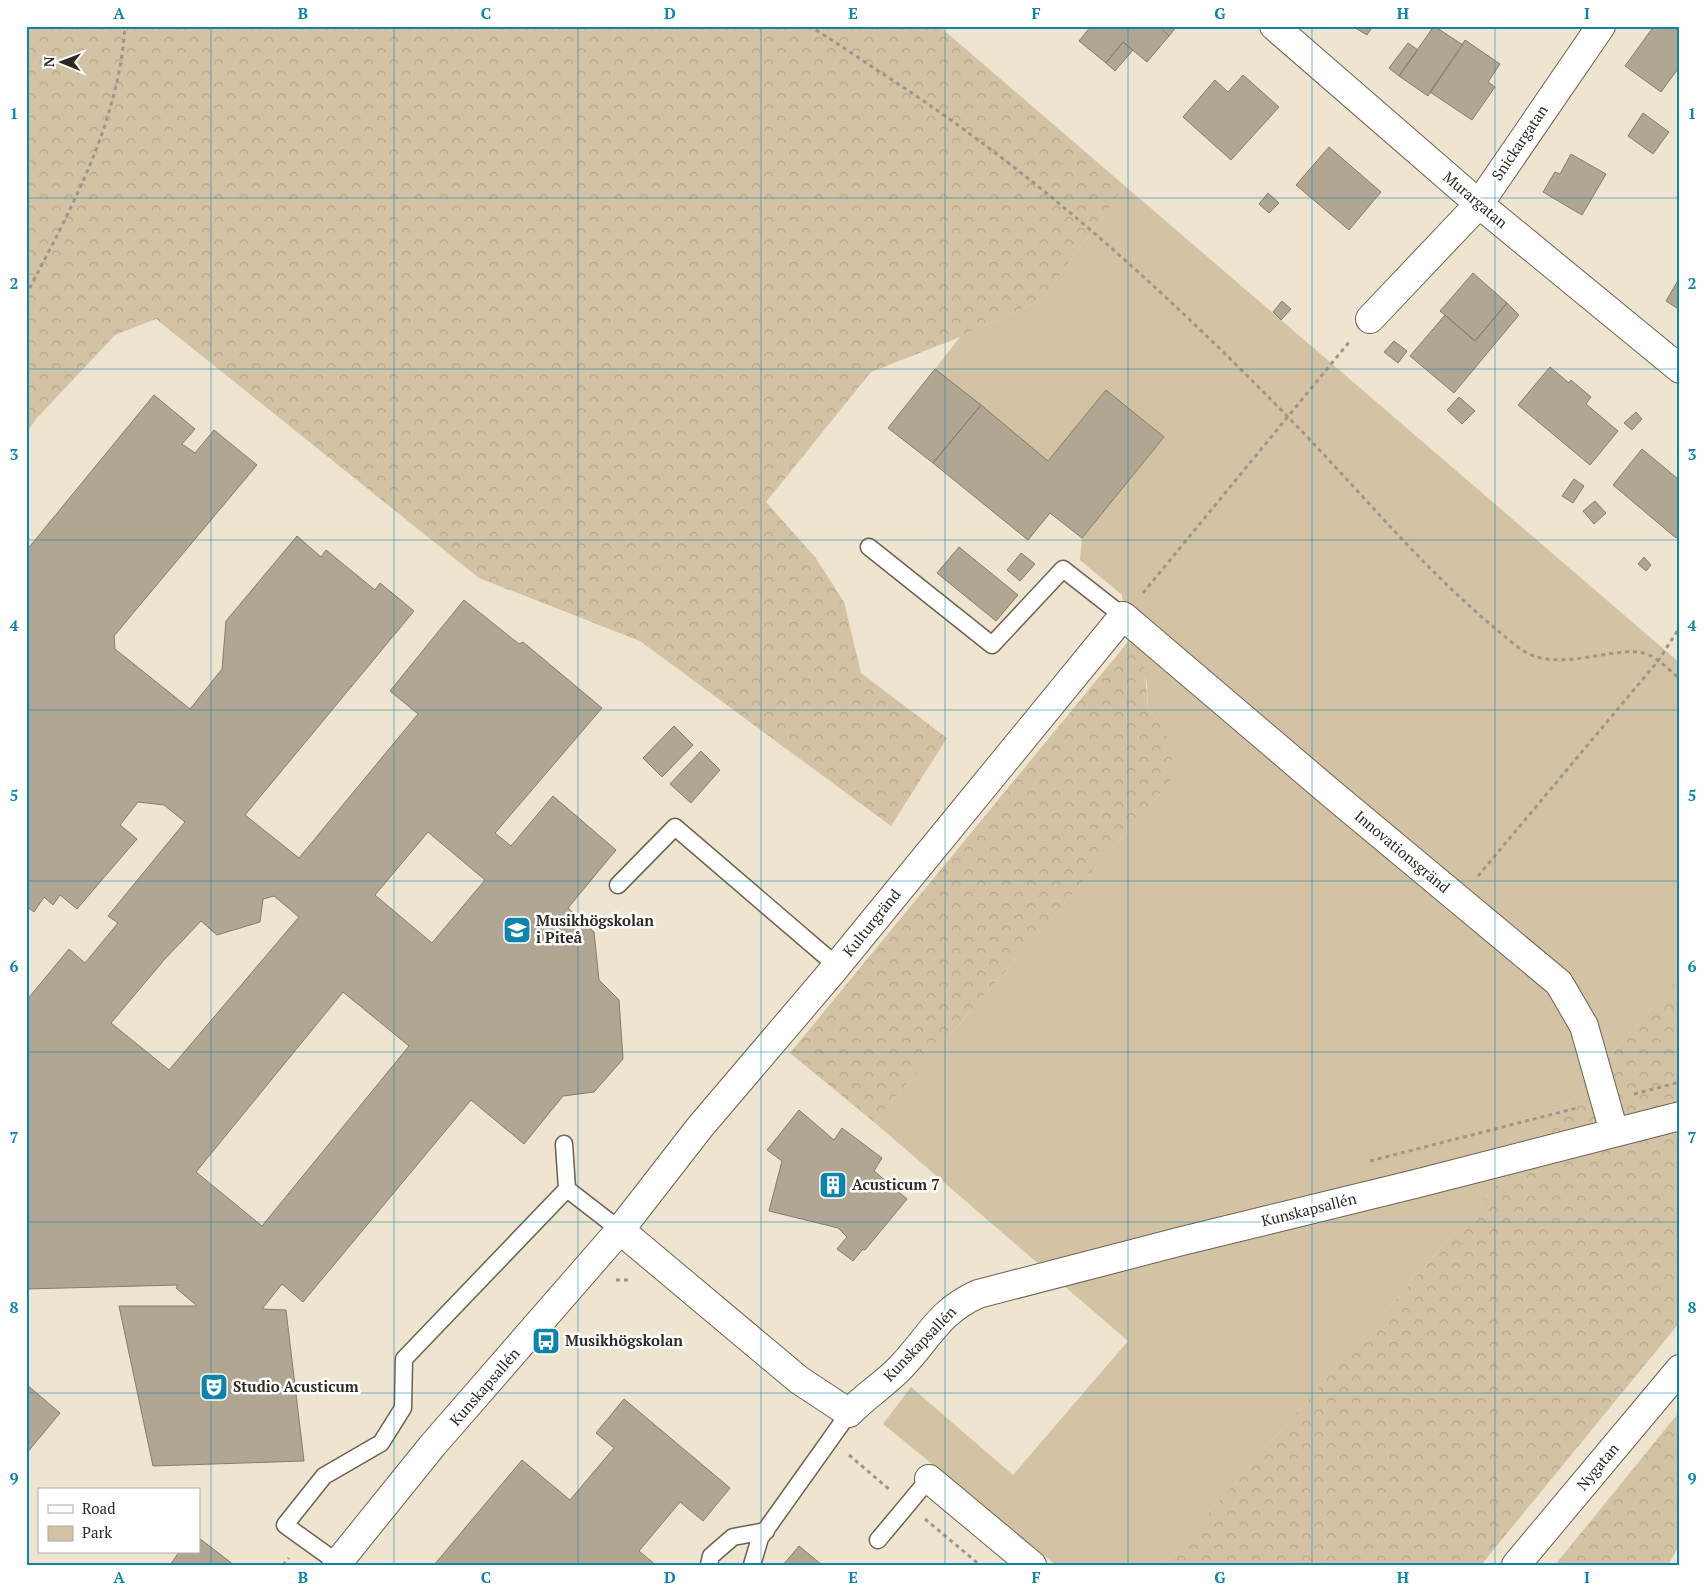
<svg xmlns="http://www.w3.org/2000/svg" width="1706" height="1591" font-family="'PT Serif',serif">
<style>
.green{fill:#d3c2a3}
.forest{fill:url(#forest-crowns)}
.building{fill:#b1a692;stroke:#867c69;fill-rule:evenodd}
.lines{fill:none;stroke-linecap:round;stroke-linejoin:round}
.lane-casing{stroke:#6c6250;stroke-width:19}
.street-casing{stroke:#6c6250;stroke-width:30}
.path{stroke:#9e9687;stroke-width:3;stroke-dasharray:4 4;stroke-linecap:butt}
.lane{stroke:#fff;stroke-width:16}
.street{stroke:#fff;stroke-width:28}
.grid{fill:none;stroke:#0e84aa;stroke-width:1;stroke-opacity:0.55}
.labels{text-anchor:middle;stroke-width:5;stroke-linejoin:round;paint-order:stroke}
.street-label{font-size:15px;fill:#2e2a22;stroke:#fff}
.poi-label{font-size:15px;font-weight:bold;fill:#2e2a22;stroke:#fff;text-anchor:start}
.neatline{fill:none;stroke:#0e84aa;stroke-width:2}
.grid-label{font-size:16px;text-anchor:middle;font-weight:bold;fill:#0e84aa}
</style>
<defs>
<pattern id="forest-crowns" width="20" height="18" patternUnits="userSpaceOnUse" patternTransform="scale(1.25)"><rect width="20" height="18" fill="#d3c2a3"/><path d="M2 6a3 3 0 1 1 6 0M12 15a3 3 0 1 1 6 0" fill="none" stroke="#b5a78c"/></pattern>
</defs>
<rect width="100%" height="100%" fill="#efe4cf"/>
<path class="green" d="M1125,186L1680,663V976L1163,1565H1056L883,1424L911,1387L1013,1475L1128,1341L874,1122L1171,781L1161,726L1148,707L1147,684L1139,645L1128,642L1122,595L1080,560L1082,538L1164,437L1106,390L1048,461L935,369L960,337L1042,300Z"/>
<path class="forest" d="M26,26H939L1125,186L1042,300L960,337L871,372L766,502L815,557L844,602L861,673L947,738L891,826L640,641L479,578L156,319L115,335L37,418L26,433Z
M1128,642L1139,645L1144,662L1148,707L1161,726L1173,748L1171,781L874,1122L790,1053Z
M1680,976V1322L1481,1565H1163Z
M1680,1411V1544L1668,1565H1555Z"/>
<path class="building" d="M1091,26H1159L1169,36L1147,62L1123,42L1106,63L1079,41Z
M1159,26H1177L1169,36Z
M1352,26H1373L1367,35Z
M1434,26L1463,45L1428,96L1399,76Z
M1654,26H1672L1680,32V66L1661,92L1625,66Z
M1465,40L1500,64L1488,82L1495,87L1472,120L1430,92Z
M1123,42L1133,50L1115,71L1106,63Z
M1408,43L1418,50L1399,76L1389,68Z
M1243,75L1279,107L1231,160L1183,117L1215,80L1228,92Z
M1643,113L1669,132L1653,154L1628,136Z
M1329,147L1381,192L1349,230L1296,185Z
M1571,154L1606,174L1582,215L1543,192L1555,172L1560,174Z
M1268,193L1279,203L1269,213L1259,204Z
M1473,273L1507,303L1475,341L1440,311Z
M1680,277V310L1666,301Z
M1282,301L1291,309L1281,320L1273,312Z
M1507,303L1519,315L1454,393L1410,356L1445,315L1475,341Z
M1394,341L1407,351L1398,363L1384,352Z
M1550,367L1569,383L1571,380L1591,397L1586,404L1618,431L1590,465L1518,405Z
M935,369L981,405L933,463L888,428Z
M1106,390L1164,437L1082,538L1050,513L1028,540L933,463L981,405L1048,461Z
M154,395L195,429L182,444L195,453L214,430L257,465L114,636L115,649L190,709L222,669L226,621L297,536L321,557L326,550L375,590L380,583L414,611L245,815L299,858L418,714L390,691L464,600L519,644L523,642L602,708L495,833L511,846L553,796L616,850L568,908L594,932L599,980L619,1000L623,1059L594,1092L563,1096L524,1144L471,1100L303,1302L282,1284L262,1309L286,1310L304,1461L153,1466L119,1306H197L176,1288L178,1285L26,1289V1001L69,949L85,963L118,923L108,916L185,822L164,805L138,802L120,825L137,839L77,909L60,895L53,905L44,897L34,912L26,906V551ZM428,832L485,880L432,943L375,895ZM274,896L299,917L169,1070L111,1023L164,960L201,921L217,935L260,922L263,899ZM343,992L409,1046L262,1226L196,1172Z
M1459,397L1475,411L1462,424L1447,410Z
M1636,412L1642,419L1632,430L1624,423Z
M1642,449L1678,479L1680,477V534L1676,538L1613,485Z
M1574,479L1584,486L1573,503L1562,496Z
M1595,501L1606,513L1594,524L1583,511Z
M959,547L1018,595L996,621L937,573Z
M1021,553L1035,564L1020,581L1007,570Z
M1644,557L1651,565L1646,571L1638,564Z
M674,726L693,745L662,777L643,758Z
M701,751L720,770L691,803L670,784Z
M799,1110L834,1140L842,1128L882,1158L874,1171L907,1199L865,1250L863,1249L853,1261L837,1249L847,1237L838,1228L769,1211L782,1161L767,1150Z
M26,1384L60,1413L26,1454Z
M624,1399L730,1488L703,1521L680,1502L639,1551L656,1565H525L523,1563L521,1565H434L522,1460L570,1500L614,1448L596,1433Z
M199,1538L234,1565H170L179,1552H199Z
M799,1546L822,1565H783Z"/>
<g class="lines">
<defs>
<path id="lane" d="M869,547L992,645L1063,569L1123,616
M618,885L675,827L837,966
M564,1144L567,1189L620,1230
M878,1540L929,1479
M338,1563L285,1525L324,1476L381,1443L403,1408L404,1359L567,1189
M709,1565L711,1556L733,1537L766,1531
M752,1565L760,1538L849,1413"/>
<path id="street" d="M1274,26L1479,204L1680,369
M1370,319L1479,204L1601,26
M620,1230L700,1127L831,973L1123,616L1332,794L1559,983L1584,1026L1614,1132
M929,1479L1032,1565
M336,1565L432,1446L620,1230L799,1380L849,1413C865,1396 885,1384 901,1367C929,1338 938,1312 978,1294L1182,1241L1415,1184L1680,1116
M1516,1565L1680,1369"/>
</defs>
<use href="#lane" class="lane-casing"/>
<use href="#street" class="street-casing"/>
<path class="path" d="M809,26C833,40 857,57 880,72C1031,169 1162,288 1287,416C1357,487 1419,565 1496,629C1508,639 1522,653 1537,657C1562,664 1591,656 1615,653C1627,652 1638,650 1649,655C1660,660 1670,671 1680,679
M26,295C70,211 119,123 125,26
M1143,593L1350,341
M1478,876L1658,661L1680,627
M1634,1094L1680,1082
M1370,1161L1577,1108
M616,1280H632
M849,1455L890,1490
M925,1519L980,1565
M283,1565L289,1558"/>
<use href="#lane" class="lane"/>
<use href="#street" class="street"/>
</g>
<path class="grid" d="M211,26V1565M394,26V1565M578,26V1565M761,26V1565M945,26V1565M1128,26V1565M1312,26V1565M1495,26V1565M26,198H1680M26,369H1680M26,540H1680M26,710H1680M26,881H1680M26,1052H1680M26,1222H1680M26,1393H1680"/>
<defs>
<symbol id="university-square" viewBox="-11 -11 22 22"><rect x="-9" y="-9" width="18" height="18" rx="4" fill="#0e84aa" stroke="#fff"/><path d="M0-5L7-2L0 1L-7-2ZM-4 1L0 2.5L4 1V4Q0 6-4 4Z" fill="#fff"/></symbol>
<symbol id="building-square" viewBox="-11 -11 22 22"><rect x="-9" y="-9" width="18" height="18" rx="4" fill="#0e84aa" stroke="#fff"/><path d="M-4-6H4V6H1V3H-1V6H-4ZM-2.5-4.3h1.7v1.8h-1.7ZM.8-4.3h1.7v1.8H.8ZM-2.5-1h1.7V.8h-1.7ZM.8-1h1.7V.8H.8Z" fill="#fff"/></symbol>
<symbol id="bus-square" viewBox="-11 -11 22 22"><rect x="-9" y="-9" width="18" height="18" rx="4" fill="#0e84aa" stroke="#fff"/><path d="M-5-6H5V4H4V6H2V4H-2V6H-4V4H-5ZM-3.5-4V0h7V-4ZM-3.5 1.2v1.5H-2V1.2ZM2 1.2v1.5H3.5V1.2Z" fill="#fff"/></symbol>
<symbol id="theatre-square" viewBox="-11 -11 22 22"><rect x="-9" y="-9" width="18" height="18" rx="4" fill="#0e84aa" stroke="#fff"/><path d="M-5-5.5Q0-4 5-5.5V0Q5 5 0 6Q-5 5-5 0ZM-3.3-2.5H-1v1.5H-3.3ZM1-2.5H3.3v1.5H1ZM-2.8 1Q0 5.5 2.8 1Z" fill="#fff"/></symbol>
</defs>
<g fill-rule="evenodd">
<use href="#university-square" x="501" y="914" width="32" height="32"/>
<use href="#building-square" x="817" y="1169" width="32" height="32"/>
<use href="#bus-square" x="530" y="1325" width="32" height="32"/>
<use href="#theatre-square" x="198" y="1371" width="32" height="32"/>
</g>
<g class="labels">
<g class="street-label">
<text transform="translate(1520 143) rotate(-56)" y="5">Snickargatan</text>
<text transform="translate(1475 200) rotate(40)" y="5">Murargatan</text>
<text transform="translate(1402 852) rotate(40)" y="5">Innovationsgränd</text>
<text transform="translate(872 923) rotate(-51)" y="5">Kulturgränd</text>
<text transform="translate(1309 1210) rotate(-14)" y="5">Kunskapsallén</text>
<text transform="translate(920 1344) rotate(-46)" y="5">Kunskapsallén</text>
<text transform="translate(485 1387) rotate(-49)" y="5">Kunskapsallén</text>
<text transform="translate(1598 1467) rotate(-50)" y="5">Nygatan</text>
</g>
<g class="poi-label">
<text x="536" y="926">Musikhögskolan<tspan x="536" dy="17">i Piteå</tspan></text>
<text x="852" y="1190">Acusticum 7</text>
<text x="565" y="1346">Musikhögskolan</text>
<text x="233" y="1392">Studio Acusticum</text>
</g>
</g>
<rect width="1706" height="1591" fill="none" stroke="#ffffff" stroke-width="55"/>
<rect x="38" y="1488" width="162" height="65" fill="#ffffff" stroke="#abaaa7"/>
<rect x="48" y="1505" width="25" height="8" fill="#ffffff" stroke="#abaaa7"/>
<text x="82" y="1514" font-size="15" fill="#2e2a22">Road</text>
<rect x="48" y="1526" width="25" height="15" fill="#d3c2a3" stroke="#abaaa7"/>
<text x="82" y="1538" font-size="15" fill="#2e2a22">Park</text>
<g transform="translate(62 62) rotate(271)" stroke="#ffffff" stroke-width="4" paint-order="stroke">
<path d="M0-4L9 19L0 12L-9 19Z" fill="#2e2a22"/>
<text y="-8" font-size="14" font-weight="bold" text-anchor="middle" fill="#2e2a22">N</text>
</g>
<rect x="28" y="28" width="1650" height="1536" class="neatline"/>
<g class="grid-label">
<text x="119" y="19">A</text>
<text x="303" y="19">B</text>
<text x="486" y="19">C</text>
<text x="670" y="19">D</text>
<text x="853" y="19">E</text>
<text x="1036" y="19">F</text>
<text x="1220" y="19">G</text>
<text x="1403" y="19">H</text>
<text x="1587" y="19">I</text>
<text x="14" y="119">1</text>
<text x="1692" y="119">1</text>
<text x="14" y="289">2</text>
<text x="1692" y="289">2</text>
<text x="14" y="460">3</text>
<text x="1692" y="460">3</text>
<text x="14" y="631">4</text>
<text x="1692" y="631">4</text>
<text x="14" y="801">5</text>
<text x="1692" y="801">5</text>
<text x="14" y="972">6</text>
<text x="1692" y="972">6</text>
<text x="14" y="1143">7</text>
<text x="1692" y="1143">7</text>
<text x="14" y="1313">8</text>
<text x="1692" y="1313">8</text>
<text x="14" y="1484">9</text>
<text x="1692" y="1484">9</text>
<text x="119" y="1583">A</text>
<text x="303" y="1583">B</text>
<text x="486" y="1583">C</text>
<text x="670" y="1583">D</text>
<text x="853" y="1583">E</text>
<text x="1036" y="1583">F</text>
<text x="1220" y="1583">G</text>
<text x="1403" y="1583">H</text>
<text x="1587" y="1583">I</text>
</g>
</svg>
